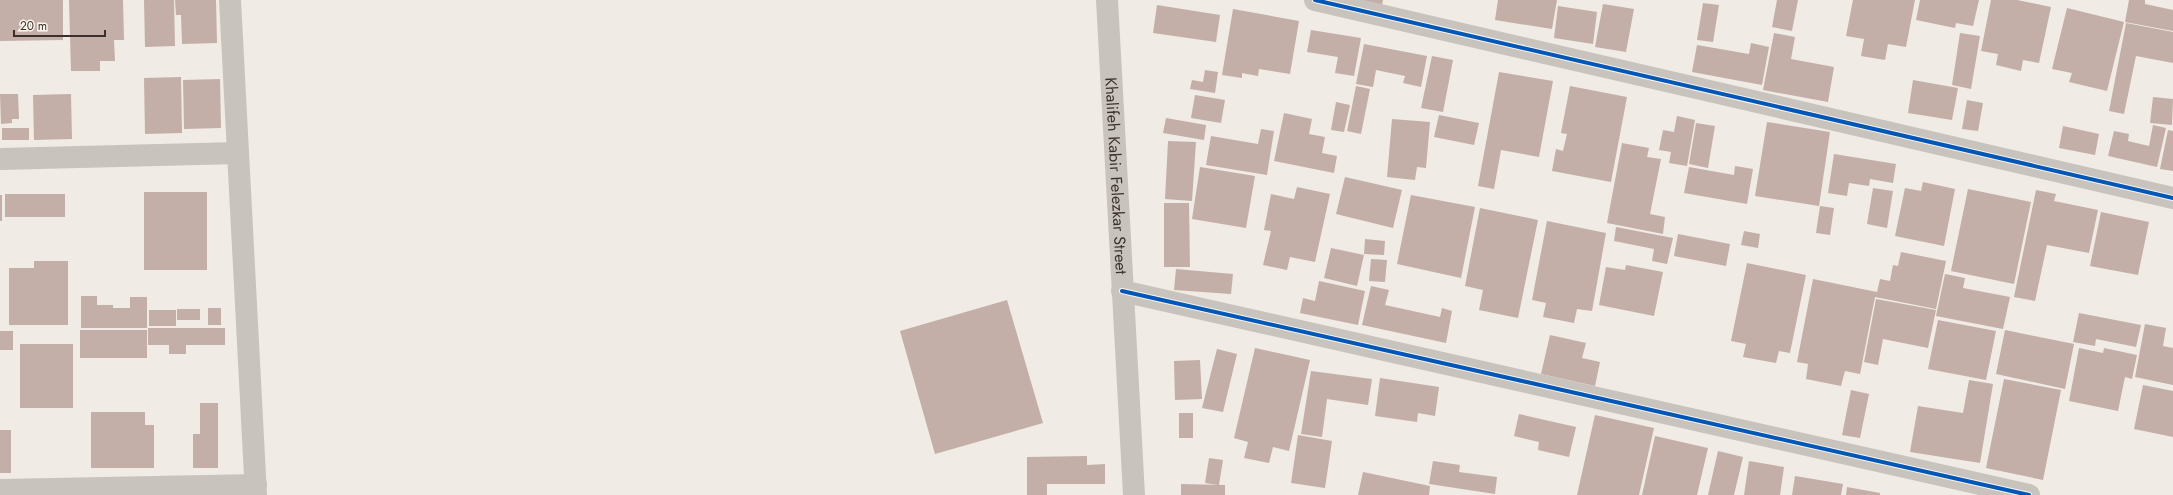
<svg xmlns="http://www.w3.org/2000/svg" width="2173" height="495" font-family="Jost,sans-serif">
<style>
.building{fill:#c3afa7}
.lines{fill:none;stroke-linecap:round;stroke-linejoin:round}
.street{stroke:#c9c3be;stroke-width:22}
.cycleway-casing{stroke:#fbf5ee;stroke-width:6}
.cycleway{stroke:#0057b8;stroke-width:4}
.labels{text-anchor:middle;stroke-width:3.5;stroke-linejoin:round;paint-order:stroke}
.street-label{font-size:16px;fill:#3b302b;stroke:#fbf5ee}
</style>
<rect width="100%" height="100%" fill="#f0ebe5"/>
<path class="building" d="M0,0H63V40L0,41Z
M69,0H123L124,40H114L115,61H100V71H71Z
M144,0H174L175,46L145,47Z
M175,0H216L217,43L182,44L181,15H176Z
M1360,0H1383L1382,5Z
M1498,0H1557L1552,29L1495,20Z
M1777,0H1798L1792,31L1772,27Z
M1853,0H1915L1906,47L1888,44L1885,60L1861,56L1864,39L1846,36Z
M1920,0H1979L1973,26L1956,23L1955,28L1916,20Z
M1991,0H2017L2051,7L2039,63L2023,60L2021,71L1996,65L1998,54L1981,51Z
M2129,0H2145V4L2173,10V31L2125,22Z
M1703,3L1719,5L1713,42L1697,40Z
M1603,4L1634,9L1626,52L1595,47Z
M1157,5L1220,15L1216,42L1153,33Z
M1558,6L1597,12L1593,44L1554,38Z
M2067,8L2124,22L2107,91L2069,82L2072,73L2052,69Z
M1233,9L1299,21L1290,74L1259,69L1258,76L1242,73V78L1222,75Z
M2126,23L2173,32V63L2136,56L2124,114L2109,111Z
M1311,30L1361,38L1354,76L1335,73L1338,57L1307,52Z
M1774,33L1795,37L1791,59L1834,67L1828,102L1763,90Z
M1960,33L1980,36L1971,89L1952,85Z
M1751,43L1769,47L1762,85L1692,72L1697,45L1749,54Z
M1364,44L1427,56L1421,87L1403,83L1405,76L1376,70L1373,87L1356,84Z
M1432,56L1453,60L1443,112L1421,108Z
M1205,70L1218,72L1215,93L1190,89L1192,80L1203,82Z
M1499,72L1553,81L1539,157L1501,150L1494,189L1478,186Z
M181,77L182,133L145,134L144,78Z
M220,79L221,128L184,129L183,80Z
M1913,80L1958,88L1952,120L1908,113Z
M1356,86L1370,89L1361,134L1347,131Z
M1570,86L1627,97L1611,182L1552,171L1556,149L1563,151L1567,134L1561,133Z
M0,94H18L19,119H12V123L1,124Z
M71,94L72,139L34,140L33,95Z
M1195,95L1225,100L1221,123L1191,118Z
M2153,97L2173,99L2172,125L2150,123Z
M1967,100L1983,103L1978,131L1962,129Z
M1336,102L1350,105L1344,132L1331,130Z
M1284,113L1312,119L1309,134L1325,137L1322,153L1337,156L1334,173L1274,161Z
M1439,115L1479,123L1474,145L1434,137Z
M1677,116L1695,120L1687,166L1669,163L1671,152L1659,150L1663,130L1674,132Z
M1166,118L1206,125L1204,140L1163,133Z
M1392,119L1430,122L1426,168L1417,167L1415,180L1387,177Z
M1767,122L1830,132L1819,206L1755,196Z
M1696,123L1715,126L1708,168L1689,164Z
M2153,125L2166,128L2157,167L2108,156L2114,131L2129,134L2128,141L2149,146Z
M2063,126L2099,134L2095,155L2059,148Z
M2,128H29V140H2Z
M1261,129L1274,131L1267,175L1206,165L1211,136L1258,144Z
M2168,130L2173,131V171L2160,169Z
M1168,141L1196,142L1192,201L1165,199Z
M1622,143L1649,148L1647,157L1661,159L1650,214L1665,217L1663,234L1607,223Z
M1834,154L1896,164L1893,183L1870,179L1869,186L1849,183L1847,196L1828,193Z
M1735,166L1753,169L1747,204L1684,193L1689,167L1734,175Z
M1200,167L1255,176L1246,228L1192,219Z
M1345,177L1402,190L1393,228L1336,214Z
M1923,182L1955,189L1944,246L1895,236L1905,188L1921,191Z
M1297,187L1330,194L1315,262L1290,257L1287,270L1263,265L1271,231L1264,230L1271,194L1294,199Z
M1873,188L1893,191L1887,228L1867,224Z
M1968,189L2031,202L2014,284L1951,271Z
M2036,190L2056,194L2054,201L2098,210L2089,253L2047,245L2035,301L2014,297Z
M144,192H207V270H144Z
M5,194H65V217H5Z
M0,195H2V221H0Z
M1411,195L1475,207L1461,278L1397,264Z
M1164,203H1189L1190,267H1164Z
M1820,206L1834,208L1830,235L1816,233Z
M1480,208L1538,220L1518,318L1479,310L1483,290L1465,286Z
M2101,212L2149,222L2138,275L2090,266Z
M1547,221L1606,233L1592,311L1577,309L1574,323L1543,317L1546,303L1532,300Z
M1616,227L1673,238L1667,264L1652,261L1654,249L1614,241Z
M1744,231L1760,234L1758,248L1741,245Z
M1678,234L1730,244L1726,266L1674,256Z
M1365,239L1385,241L1384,255L1364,254Z
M1331,248L1364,255L1357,286L1324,278Z
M1901,252L1946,261L1936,309L1875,297L1860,374L1845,371L1841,386L1806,379L1808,364L1797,362L1813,279L1877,292L1880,279L1890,281L1893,265L1898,266Z
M1371,259L1387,260L1385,282L1369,281Z
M34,261H68V325H9V268H34Z
M1747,263L1806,275L1790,353L1779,351L1776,363L1743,357L1746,344L1731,341Z
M1626,265L1663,272L1654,316L1599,305L1606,267L1625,270Z
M1176,269L1233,274L1231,294L1174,290Z
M1945,274L1965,278L1963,288L2010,297L2003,329L1936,316Z
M1319,281L1365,291L1358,325L1300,313L1303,298L1315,301Z
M1371,286L1389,290L1385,305L1440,317L1442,308L1452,311L1446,343L1362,325Z
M81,296H97V305H113V308H130V297H147V328H81Z
M1876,299L1936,310L1928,348L1883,339L1878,365L1864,362Z
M1007,300L1043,423L935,454L900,331Z
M208,308H221V325H208Z
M177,309H200V320H177Z
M149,310H176V326H149Z
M2079,313L2141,325L2136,347L2096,339L2095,346L2073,342Z
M1938,320L1996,331L1986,380L1928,369Z
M2145,324L2166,328L2163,346L2173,348V385L2135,377Z
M148,328H225V345H186V354H169V345H148Z
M80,330H147V358H80Z
M2005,330L2074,344L2065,389L1996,374Z
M0,331H13V350H0Z
M1550,335L1586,343L1582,358L1600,362L1595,386L1541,374Z
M20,344H73V408H20Z
M1255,348L1310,360L1289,451L1273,447L1269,463L1244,458L1248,442L1234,438Z
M2079,348L2103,353L2104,348L2137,355L2132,379L2125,377L2118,411L2069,401Z
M1217,349L1237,354L1223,412L1202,408Z
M1200,360L1202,399L1175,400L1174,361Z
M1311,371L1372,379L1368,405L1327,399L1322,437L1301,434Z
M1380,378L1439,387L1435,416L1418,413L1417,422L1375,416Z
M2004,379L2061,390L2043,480L1986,468Z
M1969,380L1993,384L1980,463L1910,452L1918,406L1963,413Z
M2143,385L2173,391V437L2134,429Z
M1851,390L1869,394L1860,438L1842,435Z
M200,403H218V468H193V434H200Z
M91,412H145V425H154V468H91Z
M1179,413H1193V438H1179Z
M1519,414L1576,427L1569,457L1538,450L1539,442L1514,436Z
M1595,415L1654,428L1639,495H1577Z
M0,430H11V473H0Z
M1298,435L1332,441L1325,488L1291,483Z
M1655,436L1708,448L1697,495H1642Z
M1718,451L1743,457L1734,495H1708Z
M1087,456V465L1105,464V484H1047V495H1027V457Z
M1209,458L1223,460L1219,485L1205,483Z
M1433,461L1460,465L1459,472L1497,477L1495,494L1429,484Z
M1749,461L1784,467L1780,495H1744Z
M1363,472L1430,486L1429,495H1358Z
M1795,476L1843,484L1841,495H1792Z
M1181,484L1225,485V495H1181Z
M1847,487L1880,493V495H1846Z"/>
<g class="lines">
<g class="street">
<path d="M230,0L256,495"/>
<path id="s1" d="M1107,0L1134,495"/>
<path d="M1315,0L2173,198"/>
<path d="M0,159L238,153"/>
<path d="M1122,291L2029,495"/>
<path d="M0,490L256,485"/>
</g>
<defs>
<path id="cycleway" d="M1315,0L2173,198
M1122,291L2029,495"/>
</defs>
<use href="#cycleway" class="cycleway-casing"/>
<use href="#cycleway" class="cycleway"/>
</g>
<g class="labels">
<g class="street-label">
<text dy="6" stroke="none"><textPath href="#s1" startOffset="176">Khalifeh Kabir Felezkar Street</textPath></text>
</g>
</g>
<path d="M14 30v6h91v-6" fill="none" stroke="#3b302b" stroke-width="2"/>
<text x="20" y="30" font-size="12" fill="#3b302b" stroke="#fbf5ee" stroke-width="3" paint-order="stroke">20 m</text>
</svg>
